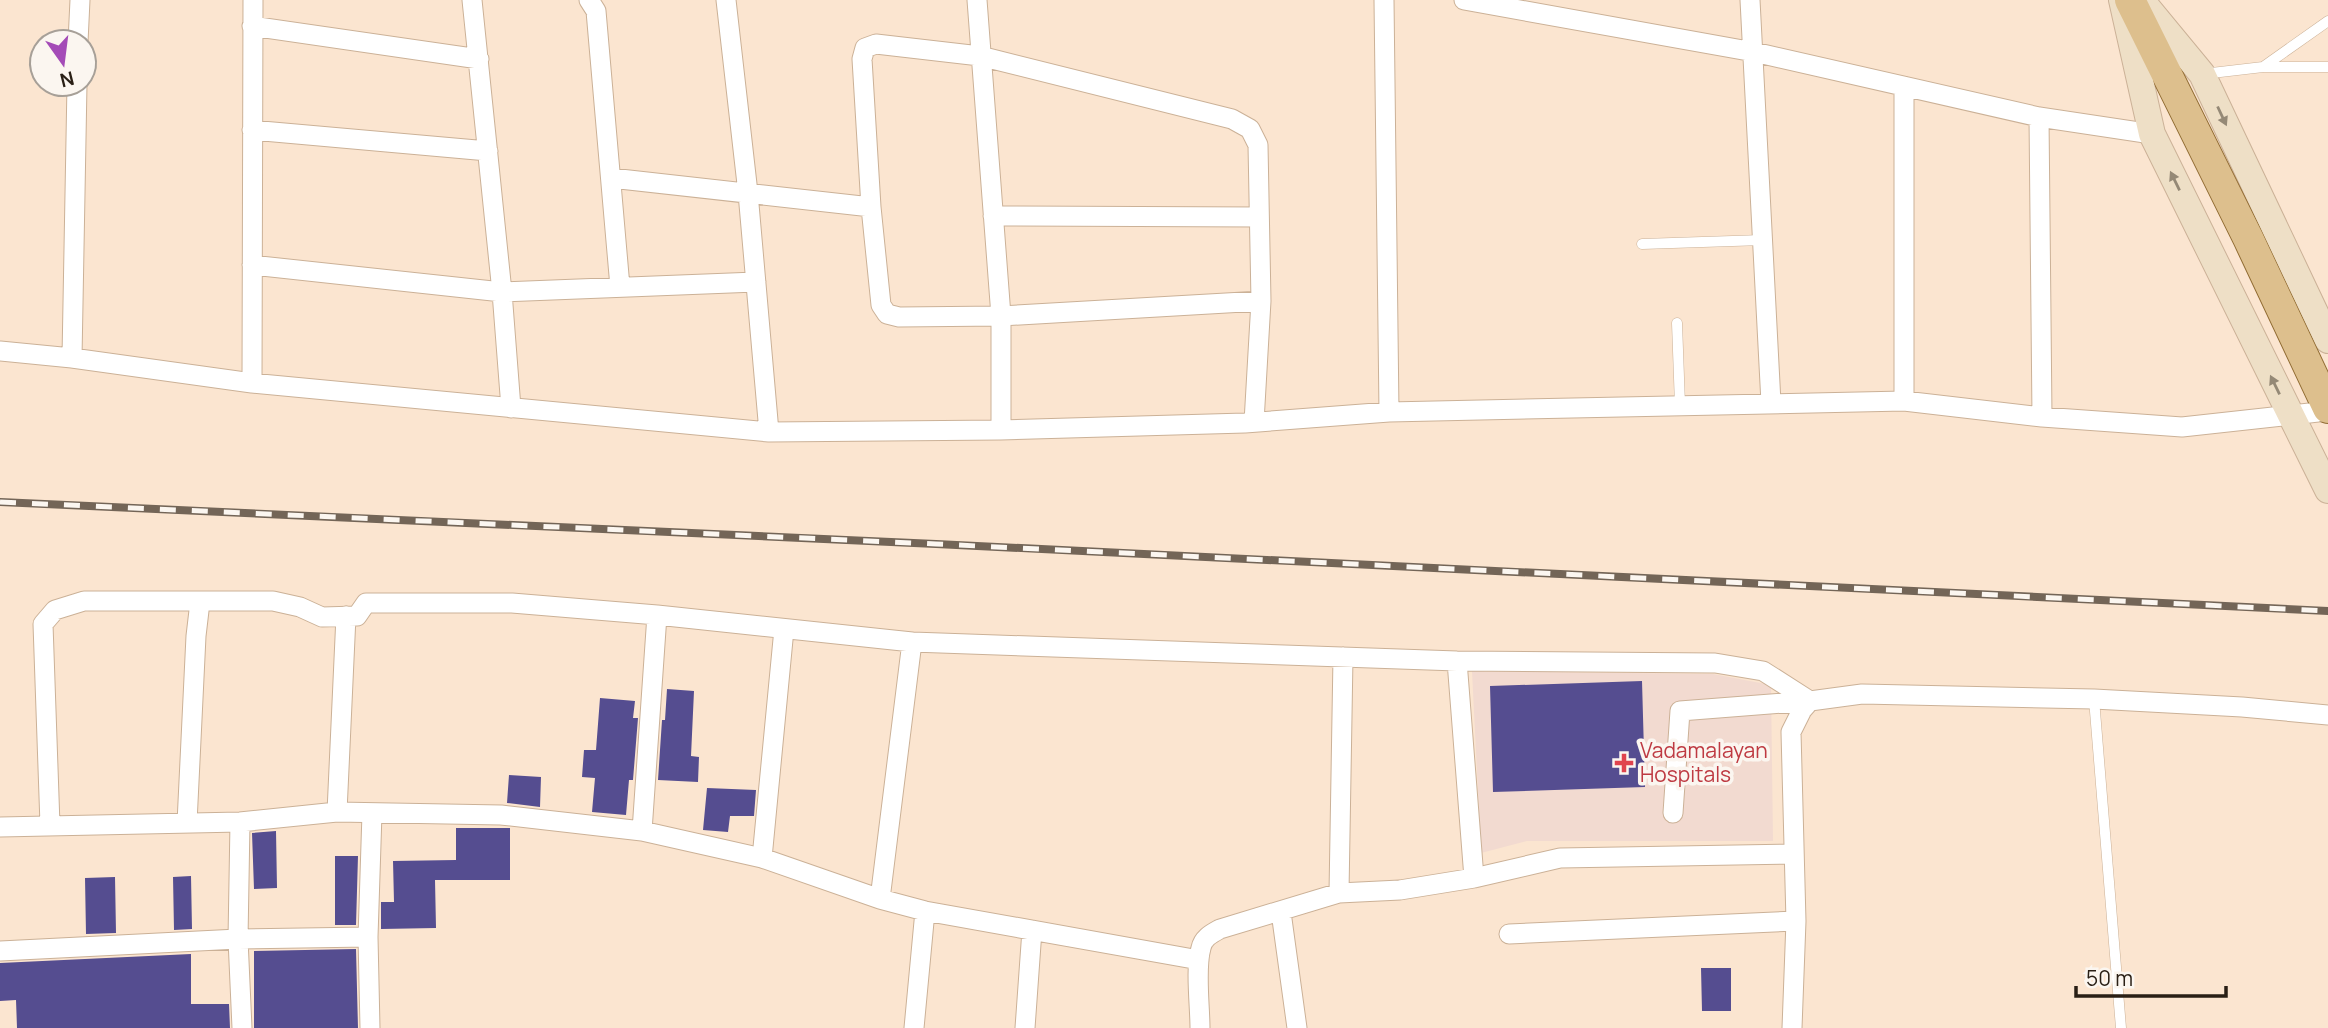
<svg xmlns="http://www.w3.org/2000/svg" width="2328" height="1028" font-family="Manrope,sans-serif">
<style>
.medical{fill:#f2dad0}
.building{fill:#554d90}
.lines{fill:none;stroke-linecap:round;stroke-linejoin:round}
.lane-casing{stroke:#cbb197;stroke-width:11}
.street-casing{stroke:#cbb197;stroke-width:21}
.secondary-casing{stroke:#cbb197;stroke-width:28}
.primary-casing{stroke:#906b32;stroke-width:32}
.lane{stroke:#fff;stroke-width:10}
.street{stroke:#fff;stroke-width:19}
.secondary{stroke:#eedfc6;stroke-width:26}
.primary{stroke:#ddbf8d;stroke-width:30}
.rail-casing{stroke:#736557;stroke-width:8}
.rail{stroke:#fbf6f0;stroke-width:5;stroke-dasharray:16;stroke-linecap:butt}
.oneway{fill:#958976}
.health-dot{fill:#e0444e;stroke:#fbf6f0;stroke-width:2.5}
.labels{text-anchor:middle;stroke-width:7;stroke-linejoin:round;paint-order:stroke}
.health-label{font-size:21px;fill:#be3a42;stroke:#fbf6f0;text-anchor:start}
</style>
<rect width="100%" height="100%" fill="#fbe5d0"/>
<path class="medical" d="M1472,671L1713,674L1771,685L1773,841H1527L1481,853Z"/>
<path class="building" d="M1642,681L1645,787L1493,792L1490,686Z
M667,689L694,691L691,756L699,757L698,782L658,780L662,720H665Z
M600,698L635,701L633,718H638L633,780H629L626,815L592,812L595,778L582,777L584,750H596Z
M509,775L541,777L540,807L507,803Z
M707,788L756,790L754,816H730L728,832L703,830Z
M456,828H510V880H435L436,928L381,929V902H394L393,861L456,860Z
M276,831L277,888L254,889L252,833Z
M335,856H358L356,925H335Z
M191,876L192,929L174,930L173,877Z
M115,877L116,933L86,934L85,878Z
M356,949L358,1028H254V951Z
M191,954V1004H229L230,1028H17L16,1000L0,1001V963Z
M1701,968H1731V1011H1702Z"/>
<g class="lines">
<defs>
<path id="lane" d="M2263,67L2328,21
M2203,74L2263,67H2328
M1642,244L1763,240
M1677,323L1680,405
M2094,699L2121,1028"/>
<path id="street" d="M472,0L502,292L511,408
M589,0L596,11L620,287
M726,0L748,193L769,432
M977,0L1001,316V430
M1384,0L1389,412
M1464,0L1754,52L2039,117L2152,134
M1750,0L1771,403
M252,26L479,59
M78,42L80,0
M1904,86V401
M2039,117L2042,417
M252,130L488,151
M611,178L871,207L862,59L865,48L876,44L980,56L1232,119L1250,129L1258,145L1261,301L1254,422
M871,207L881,305L887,314L899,317L1001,316L1261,301
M993,216L1259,217
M252,265L502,292L756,282
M0,351L72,358L252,383L769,432L1001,430L1245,423L1389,412L1904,401L2042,417L2182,427L2328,411
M72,358L77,84
M252,383L253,0
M1457,661L1474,878
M337,812L346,616
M1673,813L1680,711L1810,701
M240,822L238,939L242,1028
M187,823L196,636L200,602
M50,825L43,624L55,610L84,601H273L300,607L322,617L357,616L366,603H512L657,615L912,642L1457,661L1715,663L1763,671L1810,701
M0,827L240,822L337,812L501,815L642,831L762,858L880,899L925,911L1199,960
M642,831L657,615
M762,858L784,629
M1339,893L1343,657
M880,899L912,642
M1281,912L1297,1028
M1509,934L1796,921
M0,951L238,939L368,937
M370,1028L368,937L372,813
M914,1028L925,911
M1025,1028L1032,930
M1200,1028C1200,1006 1195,968 1201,948C1203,938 1211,934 1220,929L1339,893L1400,890L1474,878L1560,858L1794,854
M1792,1028L1796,921L1791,732L1802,710L1810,701L1862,694L2094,699L2242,707L2328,715"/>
<path id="secondary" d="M2122,0L2152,134L2328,490
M2141,0L2202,74L2328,340"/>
<path id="primary" d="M2130,0L2248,238L2328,408"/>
</defs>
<use href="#lane" class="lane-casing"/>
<use href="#street" class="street-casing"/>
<use href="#secondary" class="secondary-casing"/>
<use href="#primary" class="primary-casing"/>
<use href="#lane" class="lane"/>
<use href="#street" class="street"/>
<use href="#secondary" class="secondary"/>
<use href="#primary" class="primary"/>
<defs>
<path id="rail" d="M0,502L936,544L2328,611"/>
</defs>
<use href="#rail" class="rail-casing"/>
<use href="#rail" class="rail"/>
</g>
<defs><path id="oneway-solid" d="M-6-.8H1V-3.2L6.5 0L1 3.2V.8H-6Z" transform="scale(1.75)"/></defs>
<g class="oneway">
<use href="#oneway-solid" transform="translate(2222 116) rotate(65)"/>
<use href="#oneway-solid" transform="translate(2175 181) rotate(-116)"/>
<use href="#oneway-solid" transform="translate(2275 385) rotate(-116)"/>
</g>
<path class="health-dot" d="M1620.5 752.5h7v7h7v7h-7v7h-7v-7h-7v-7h7z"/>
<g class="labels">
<g class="health-label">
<text x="1640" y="758">Vadamalayan<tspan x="1640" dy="24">Hospitals</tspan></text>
</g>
</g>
<g transform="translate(63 63) rotate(166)"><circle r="33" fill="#fbf6f0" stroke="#a7a098" stroke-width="2"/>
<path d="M0-5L12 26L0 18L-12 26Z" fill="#a44bb7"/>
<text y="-10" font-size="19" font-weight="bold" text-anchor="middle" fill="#291f15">N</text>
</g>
<path d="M2076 986v10h150v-10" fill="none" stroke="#291f15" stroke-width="3.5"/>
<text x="2086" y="986" font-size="21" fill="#291f15" stroke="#fbf6f0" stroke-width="5" paint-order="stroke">50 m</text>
</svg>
